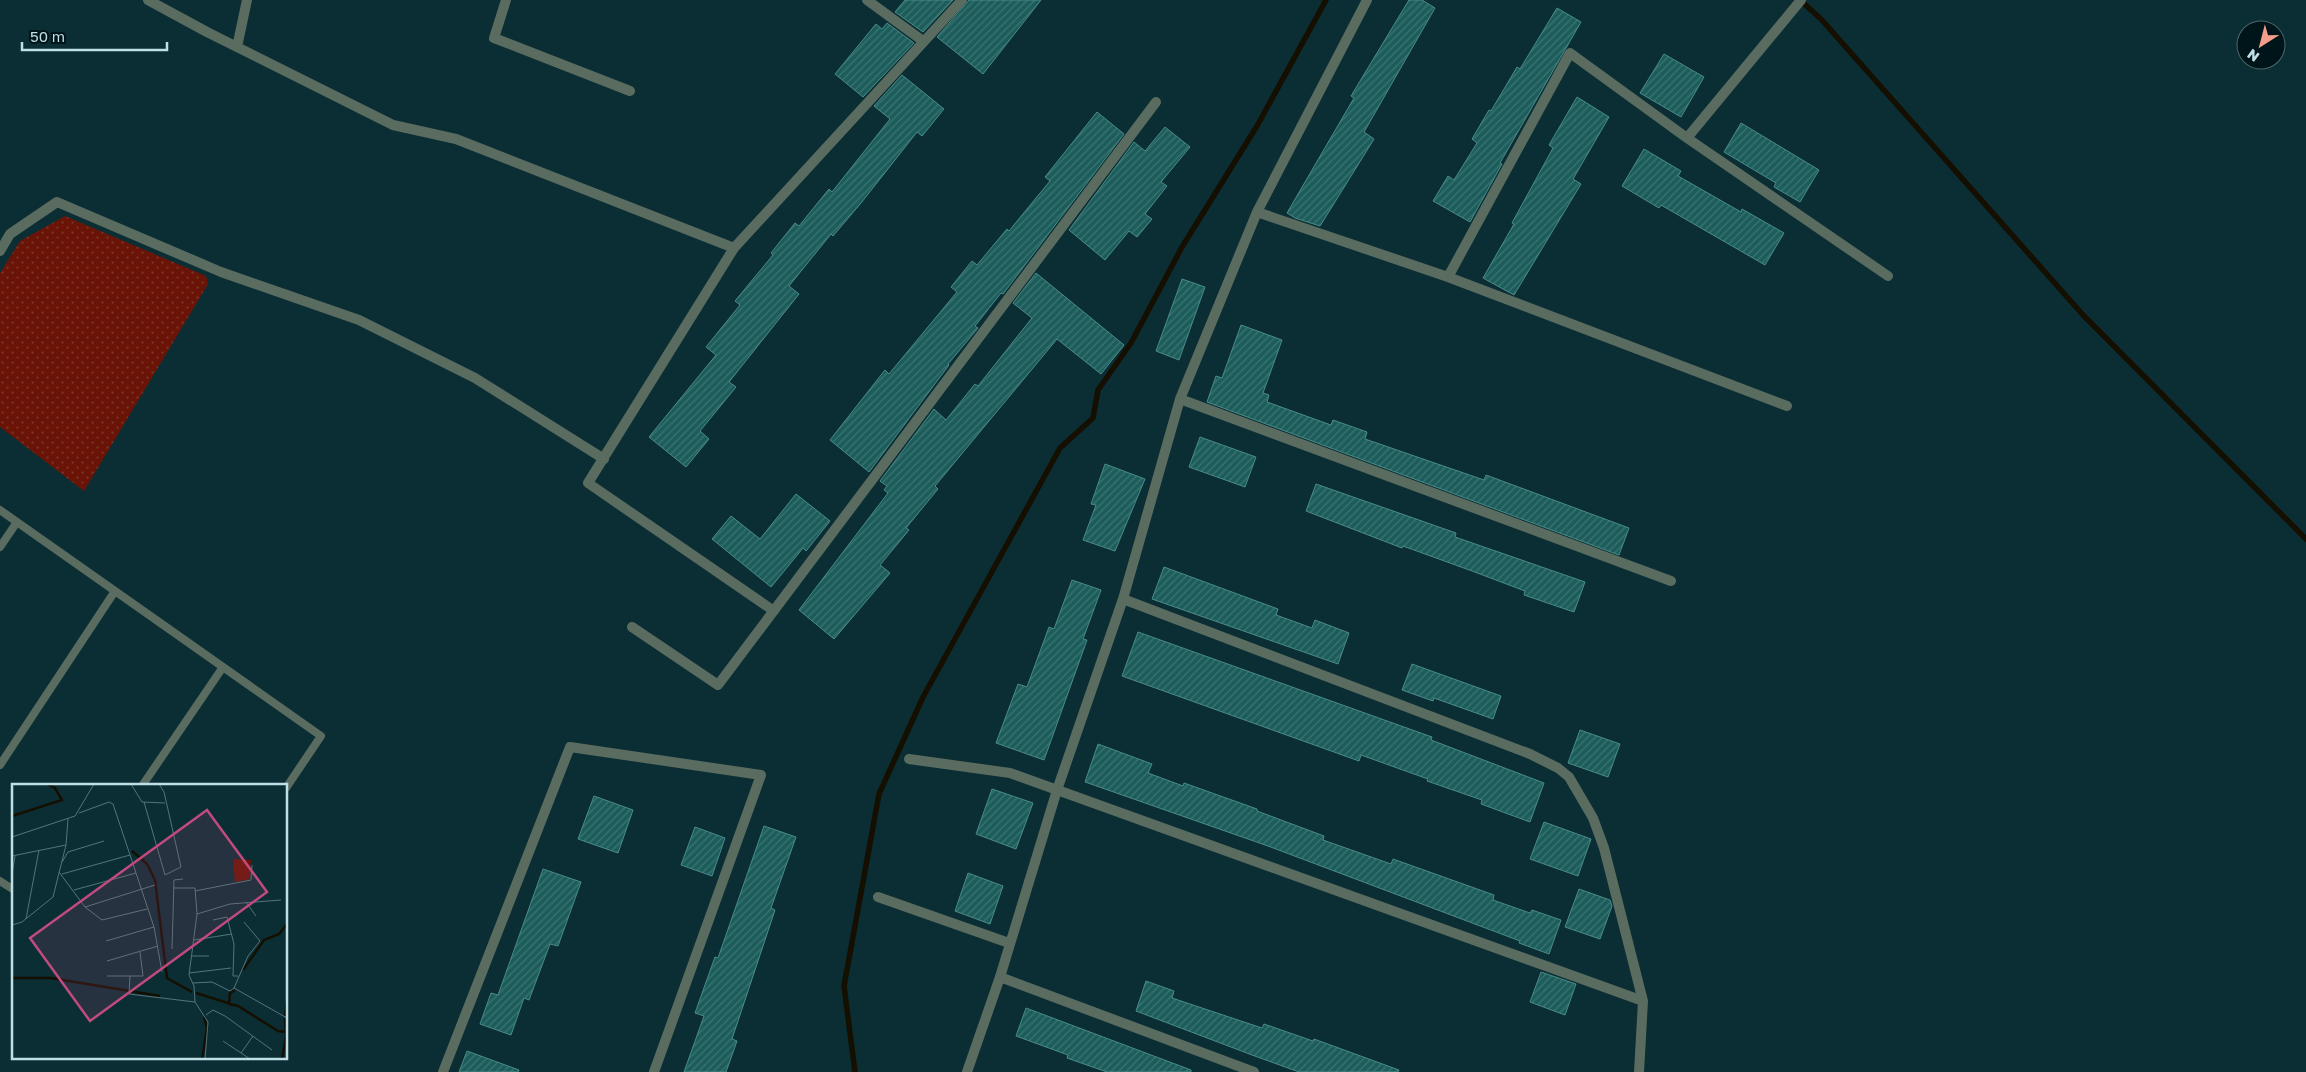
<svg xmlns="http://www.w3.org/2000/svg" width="2306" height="1072" font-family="'Golos Text',sans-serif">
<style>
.grass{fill:url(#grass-dots)}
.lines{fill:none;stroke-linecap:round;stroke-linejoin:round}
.stream{stroke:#140f01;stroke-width:5.5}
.building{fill:url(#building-hatch);stroke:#498c89}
.lane{stroke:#5a6c5f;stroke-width:8}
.street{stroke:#5a6c5f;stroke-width:10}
.inset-river{fill:none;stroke:#140f01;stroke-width:2.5}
.inset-road{fill:none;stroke:#53747b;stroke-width:1}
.view{fill:#c14a7e;fill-opacity:0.15;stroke:#c14a7e;stroke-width:2.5}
.inset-edge{fill:none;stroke:#bfdee5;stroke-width:2.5}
</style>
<defs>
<pattern id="grass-dots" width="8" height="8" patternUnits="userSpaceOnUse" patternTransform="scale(1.25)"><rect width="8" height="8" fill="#691406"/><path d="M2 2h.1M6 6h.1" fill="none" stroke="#7d362a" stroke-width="1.8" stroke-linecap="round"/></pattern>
<pattern id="building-hatch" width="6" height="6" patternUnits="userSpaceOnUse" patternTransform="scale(1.25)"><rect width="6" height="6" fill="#1c5d5b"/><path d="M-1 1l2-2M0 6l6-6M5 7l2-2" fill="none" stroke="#3b7472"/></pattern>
</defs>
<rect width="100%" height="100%" fill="#0b2e34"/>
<path class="grass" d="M65,216L206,276L208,284L84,491L0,427V273L20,241Z"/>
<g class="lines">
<path class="stream" d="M1800,0L1821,19L2083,315L2306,539
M855,1072L844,986L879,794L923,697L1060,448L1093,418L1098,390L1131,343L1182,247L1257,126L1326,0"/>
</g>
<path class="building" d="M905,0H953L923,32L895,12Z
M969,0H1041L983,74L937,37Z
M1409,0H1422L1435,8L1364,132L1374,139L1320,226L1295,218L1287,213L1354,98L1351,96Z
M1557,8L1581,22L1500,163L1502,164L1470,222L1433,201L1448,176L1454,180L1477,143L1472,139L1489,110L1491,111L1517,67L1520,69Z
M887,23L914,43L863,97L835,74L876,24L882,29Z
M1664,54L1704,77L1681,117L1640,93Z
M902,75L944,109L922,136L917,132L861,203L833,236L831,234L789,286L799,294L729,382L736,387L700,431L709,439L686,467L649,437L716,355L706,347L740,305L735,301L773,255L771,253L795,223L799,226L829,189L832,192L890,119L874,106Z
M1577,97L1609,117L1573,179L1581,184L1514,295L1483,278L1514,224L1512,223L1553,148L1549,145Z
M1097,112L1124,134L1003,294L1001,293L975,326L978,328L948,364L949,365L869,472L830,440L885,370L889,374L957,292L951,287L972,261L977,265L1007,229L1009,231L1050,181L1045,177Z
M1741,123L1819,170L1800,202L1774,187L1776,183L1724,152Z
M1165,127L1190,147L1161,182L1167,186L1145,214L1152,219L1137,237L1129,231L1105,260L1069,230L1134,142L1145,151Z
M1644,149L1681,171L1678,176L1741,212L1742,209L1784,233L1765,265L1661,205L1659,208L1622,186Z
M1036,273L1124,345L1101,374L1057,339L935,486L938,489L906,528L909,530L880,565L890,573L834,639L799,610L888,493L884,490L887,486L880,481L934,409L946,420L975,384L978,386L1032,318L1013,303Z
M1182,279L1205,287L1179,360L1156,351Z
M1241,325L1282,340L1263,393L1269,395L1267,402L1331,425L1333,420L1367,432L1365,439L1484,480L1486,475L1629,528L1619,555L1207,402L1216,376L1222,378Z
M1200,437L1256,457L1245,487L1189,467Z
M1105,464L1145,479L1115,551L1083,540L1096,505L1091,504Z
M1316,484L1456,533L1455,537L1585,582L1574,612L1524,595L1525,591L1472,571L1403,546L1402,548L1306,511Z
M796,494L830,521L806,551L803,548L771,587L712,539L731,516L760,539Z
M1164,567L1278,609L1276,615L1312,628L1315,620L1349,633L1338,664L1152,599Z
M1072,580L1101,590L1083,639L1087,640L1044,760L996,743L1018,684L1027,687L1049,627L1054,629Z
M1138,632L1432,737L1431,740L1544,783L1530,822L1481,804L1482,800L1427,781L1428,779L1361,755L1359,761L1122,676Z
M1412,664L1501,696L1493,719L1434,698L1433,701L1402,690Z
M1580,730L1620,744L1608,777L1568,763Z
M1098,744L1152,764L1148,773L1183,786L1184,783L1257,809V811L1324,836L1323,840L1391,864L1393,859L1494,895L1493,900L1530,913L1532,910L1561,920L1549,954L1519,943L1520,941L1268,846L1085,782Z
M992,789L1033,803L1016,849L976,834Z
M594,796L633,810L618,853L578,839Z
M1544,822L1591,839L1578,876L1530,859Z
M764,826L796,837L771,908L775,910L732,1039L737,1041L726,1072H684L704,1016L695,1013L715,957L718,958Z
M695,827L725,838L712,876L681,865Z
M543,869L581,882L558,946L550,944L529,1000L524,998L511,1035L480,1024L491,993L498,995Z
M968,873L1003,886L990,924L955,911Z
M1579,889L1610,900L1612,906L1600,939L1565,927Z
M1541,972L1576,984L1565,1015L1530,1002Z
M1146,981L1174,991L1172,998L1262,1028L1264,1024L1313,1041L1314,1039L1399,1070L1398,1072H1299L1252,1055L1136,1011Z
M1026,1008L1191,1070V1072H1107L1067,1058L1068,1055L1016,1036Z
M467,1051L519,1070L518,1072H459Z"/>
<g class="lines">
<path class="lane" d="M0,510L321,736L286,788
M0,547L17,522
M0,765L115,591
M142,786L223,667
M0,881L14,890"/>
<path class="street" d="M148,0L207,32L393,125L456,139L734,248
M506,0L494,38L630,91
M867,0L923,41
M237,47L247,0
M1687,138L1801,0
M1257,212L1448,277L1787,406
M0,251L10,234L57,202L221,272L359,320L475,378L604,459
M1448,277L1570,53L1687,138L1888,276
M1180,399L1671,581
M1123,599L1530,754L1558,768L1569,777L1593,818L1604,848L1643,1001L1639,1072
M774,611L588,483L734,248L962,0
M632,627L718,685L1156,102
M909,759L1010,773L1643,1001
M878,897L1009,943
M1000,977L1254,1072
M443,1072L570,747L761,775L654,1072
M967,1072L1000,977L1057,790L1123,599L1180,399L1257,212L1367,0"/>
</g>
<g transform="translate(12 784)">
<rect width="275" height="275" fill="#0b2e34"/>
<path d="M221,75L239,76L238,95L223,98Z" fill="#691406"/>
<path class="inset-river" d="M0,32L50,16L43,4L35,0M120,67L135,80L143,96L155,194L180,208M231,186L252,156L267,150L275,140M0,194H39L148,212M223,206L218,209L217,220L226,222L266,247L274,248M184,209L216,219M273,232L275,216M190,275L195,244L192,233M270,275L274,253L273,234"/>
<path class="inset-road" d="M119,0L130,18L153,19M132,18L153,91L169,83L152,8L147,0M67,29L97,18L101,20L142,143L150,188M0,53L63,32L82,0M0,72L54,61M50,78L56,68L92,57M47,88L73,123L90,136L135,125M0,90L3,72M50,90L118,71M161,104H183L185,130L177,191L182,202L183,218L196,238L193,275M62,106L124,89M183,107L239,96L240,81M234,118L244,132M73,123L143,101M185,130L218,120L269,116M14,135L27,66M201,136L215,133L222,160L221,192H226M0,141L10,138L41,113L54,61L56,35M182,156L220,150M94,157L142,143M160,165L162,96L171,95M180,172H197M95,177L146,162M177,189L219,184M95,192H131L128,168M118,192L117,210L183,218M181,199L200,198L218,207L222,204L236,172L248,157L232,138M222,204L275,234M194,231L201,226L213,232L260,266M211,257L238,275M229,269L241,252"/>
<path class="view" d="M195,26L255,108L78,237L18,154Z"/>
<rect width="275" height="275" class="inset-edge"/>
</g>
<g transform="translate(2261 45) rotate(216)"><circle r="24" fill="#00151a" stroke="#4c656b"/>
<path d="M0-4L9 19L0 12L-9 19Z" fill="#f49d8b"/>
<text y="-8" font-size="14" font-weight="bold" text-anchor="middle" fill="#bfdee5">N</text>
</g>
<path d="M22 42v8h145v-8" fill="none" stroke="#bfdee5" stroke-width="2.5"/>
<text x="30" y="42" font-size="15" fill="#bfdee5" stroke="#00151a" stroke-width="4" paint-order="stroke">50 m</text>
</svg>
